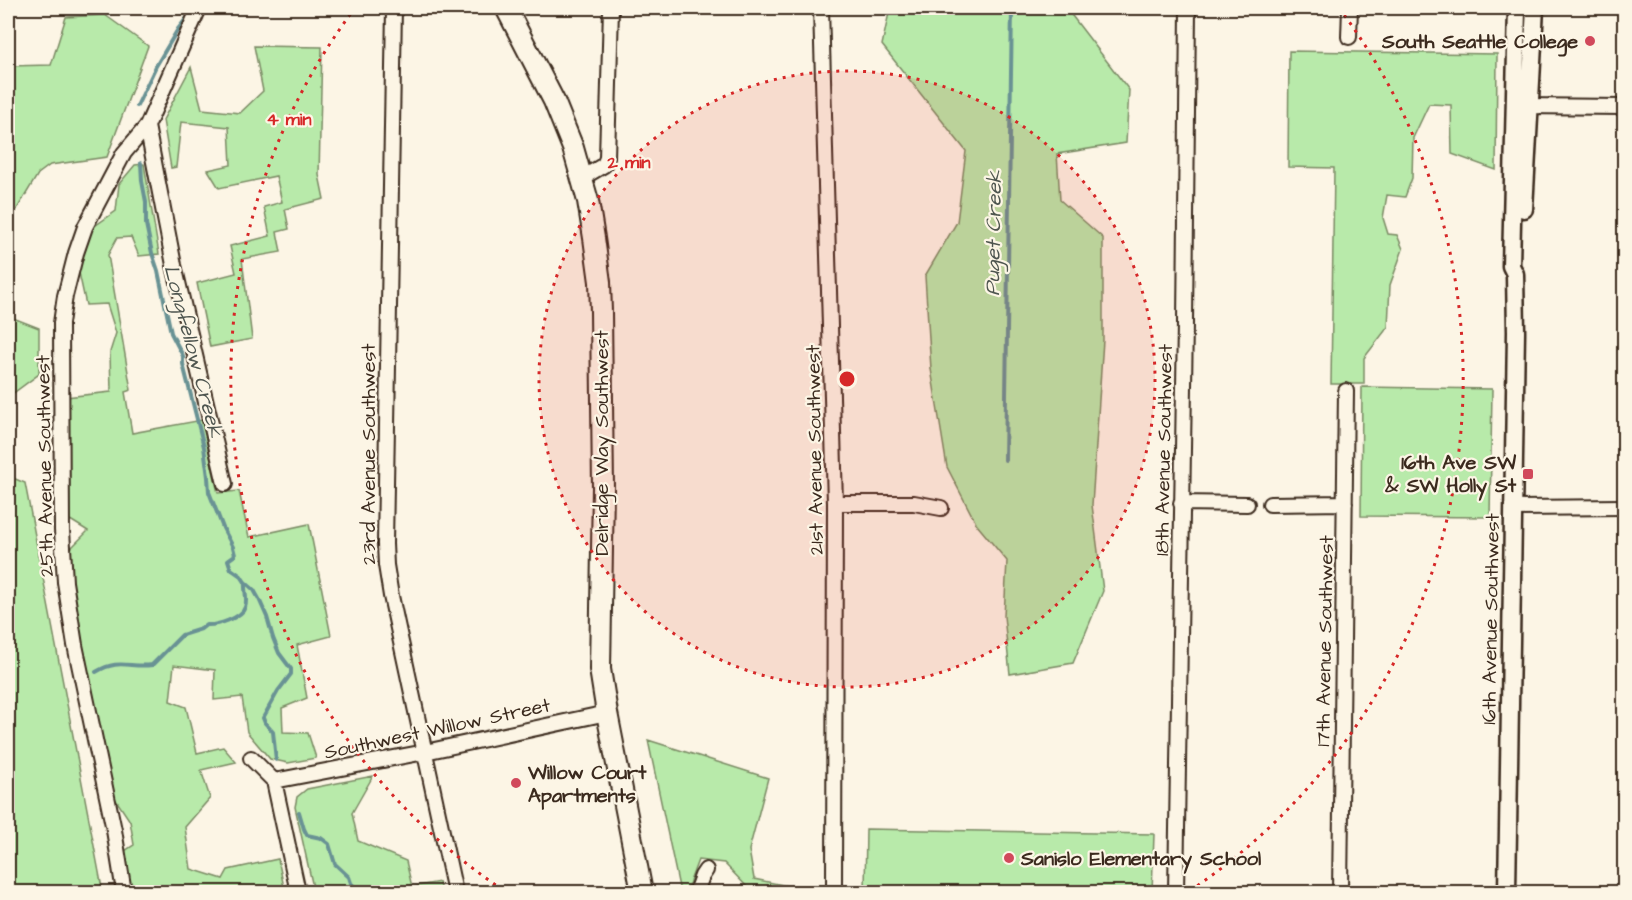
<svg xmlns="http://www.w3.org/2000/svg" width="1632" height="900" font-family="'Architects Daughter',sans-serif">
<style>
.green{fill:#b8eaaa;stroke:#7a8a64;stroke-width:1.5}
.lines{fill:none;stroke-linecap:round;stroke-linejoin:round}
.stream{stroke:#699294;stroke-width:4}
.minor-casing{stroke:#3b2a1e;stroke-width:18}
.tertiary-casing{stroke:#3b2a1e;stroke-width:21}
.secondary-casing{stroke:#3b2a1e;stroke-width:24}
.minor{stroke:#fcf5e5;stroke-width:14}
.tertiary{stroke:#fcf5e5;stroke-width:16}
.secondary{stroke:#fcf5e5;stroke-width:20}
.ring{fill:none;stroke:#d62828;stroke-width:3;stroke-dasharray:3 6}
.poi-dot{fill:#d1495b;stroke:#fcf5e5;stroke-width:2}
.labels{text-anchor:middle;stroke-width:4.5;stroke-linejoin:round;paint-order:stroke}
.poi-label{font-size:20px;font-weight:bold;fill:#3b2a1e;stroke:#fcf5e5;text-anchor:end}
.street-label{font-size:20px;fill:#3b2a1e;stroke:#fcf5e5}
.water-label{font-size:21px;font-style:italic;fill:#4e554f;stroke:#fcf5e5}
.centre{fill:#d62828;stroke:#fcf5e5;stroke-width:3}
.ring-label{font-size:18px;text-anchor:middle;font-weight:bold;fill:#d62828;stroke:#fcf5e5;stroke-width:4.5;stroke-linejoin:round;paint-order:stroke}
</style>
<rect width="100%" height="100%" fill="#fcf5e5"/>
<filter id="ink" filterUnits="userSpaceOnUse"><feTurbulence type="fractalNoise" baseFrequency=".0167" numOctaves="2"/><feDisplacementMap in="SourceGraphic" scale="12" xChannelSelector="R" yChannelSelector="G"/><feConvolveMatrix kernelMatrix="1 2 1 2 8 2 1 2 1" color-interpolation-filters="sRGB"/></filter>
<g filter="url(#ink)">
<path class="green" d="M890,8H1066L1129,90L1126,143L1057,154L1060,200L1103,238V340L1092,505L1103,591L1073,663L1010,674L1004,616L1007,561L977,525L947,467L931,369L925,276L957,222L966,151L882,45Z
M105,15L148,46L107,157L50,165L38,174L8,224V66L51,65L66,17Z
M254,46L322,47L319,175L324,199L285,209L289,229L277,232L281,252L242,259L252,339L210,347L197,283L236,273L230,246L270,236L264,207L282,202L276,176L219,188L208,170L231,165L229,127L181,122L176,167L171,168L163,120L191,67L202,109L240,113L263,91Z
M1289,51L1497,54L1496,170L1452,154L1451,105L1429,104L1413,138L1412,178L1405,197L1387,195L1383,218L1388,234L1397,235L1403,249L1390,285L1388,327L1364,358V384H1331L1334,168L1288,167Z
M144,164L159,254L139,256L131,237L117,238L108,255L131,390L125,392L132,433L202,420L218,493L239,491L249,537L309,524L331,636L297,645L307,698L282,708L283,732L308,733L316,758L288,763L270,759L247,732L242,697L214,700L215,670L174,665L170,701L186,707L197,753L223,747L236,762L201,770L210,798L185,827L191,869L223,879L228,870L278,859L285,892H127L120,854L134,845L130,821L112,794L80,644L66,553L88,531L67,518L66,397L111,392L110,352L116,333L107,304L86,305L78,268L89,230L116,211L119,184L135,165Z
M8,316L39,328V374L8,397Z
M1362,387L1492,389L1490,517L1361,516Z
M8,476L25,483L102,888L55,892H8Z
M648,740L768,778L749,850L754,879L802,889L805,892H752L724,863L698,860L686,892H680Z
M373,776L352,813L358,841L406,861L412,887L439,882L441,892H314L295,807L297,797L307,789Z
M866,829L1154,834L1152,892H865Z"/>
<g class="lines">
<path class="stream" d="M137,106L156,66L178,29L190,14
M141,163L142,181L146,202V224L152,253L158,271L171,333L183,356V364L204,447L208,477L209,492L223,528L233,547L235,555L228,560L231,569L241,576L245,582L254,590L259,599L267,617L273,638L279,653L291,669V674L278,691L263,718L265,723L273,732L276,760
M1005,460L1012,8
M96,672C119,658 129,668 152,665L182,635L201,629L206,625C216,626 242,618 245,607C248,600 244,590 245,582
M299,812L304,829L307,835L321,838L329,844L335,864L349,877L351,883L359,892"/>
<defs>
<path id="minor" d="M199,8L147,126L174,265L225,484
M394,8L385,544L386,565L391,596L455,892
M821,8L835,503L834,892
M1349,37L1350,8
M1521,106L1624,107
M582,178L604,165L607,158L611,8
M835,503H914L941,508
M1181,503L1247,504
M1270,504L1345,503
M1513,508L1624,507
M251,758L274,781L298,892
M274,781L425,752L607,713
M124,892L114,830L75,645L65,582L62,530L61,323L65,296L76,253L85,227L124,153L147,126
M696,892L702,876L706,870
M1176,892L1185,323L1188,8
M1340,892L1346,391"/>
<path id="tertiary" d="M1524,209L1535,8
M1507,892L1516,332L1515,274L1511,266L1517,8"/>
<path id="secondary" d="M506,8L554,101L573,148L588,201L594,238L600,282L601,312L603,488L600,669L607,713L642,892"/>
</defs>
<use href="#minor" class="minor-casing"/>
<use href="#tertiary" class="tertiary-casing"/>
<use href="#secondary" class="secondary-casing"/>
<use href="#minor" class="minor"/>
<use href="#tertiary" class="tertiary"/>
<use href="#secondary" class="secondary"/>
</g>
</g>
<circle cx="847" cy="379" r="308" fill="#d62828" fill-opacity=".12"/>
<g class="ring">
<circle cx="847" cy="379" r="308"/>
<path d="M503 890A616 616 0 0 1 355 8M1339 8A616 616 0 0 1 1191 890"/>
</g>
<g class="poi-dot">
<circle cx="1590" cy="41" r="6"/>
<rect x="1522" y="468" width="12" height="12" rx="3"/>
<circle cx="516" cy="783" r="6"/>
<circle cx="1009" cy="858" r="6"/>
</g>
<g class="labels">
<g class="poi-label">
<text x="1578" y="48">South Seattle College</text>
<text x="1516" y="469">16th Ave SW<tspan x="1516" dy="23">&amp; SW Holly St</tspan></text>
<text x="528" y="779" text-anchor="start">Willow Court<tspan x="528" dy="23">Apartments</tspan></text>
<text x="1021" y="865" text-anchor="start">Sanislo Elementary School</text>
</g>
<g class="street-label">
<text transform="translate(601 443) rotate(-90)" y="7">Delridge Way Southwest</text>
<text transform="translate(814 450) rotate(-91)" y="7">21st Avenue Southwest</text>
<text transform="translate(1163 450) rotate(-89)" y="7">18th Avenue Southwest</text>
<text transform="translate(368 454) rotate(-90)" y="7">23rd Avenue Southwest</text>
<text transform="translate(44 466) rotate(-91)" y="7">25th Avenue Southwest</text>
<text transform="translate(1490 619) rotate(-89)" y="7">16th Avenue Southwest</text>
<text transform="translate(1324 641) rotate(-89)" y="7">17th Avenue Southwest</text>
<text transform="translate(437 728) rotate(-12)" y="7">Southwest Willow Street</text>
</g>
<g class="water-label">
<text transform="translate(993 233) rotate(-89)" y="7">Puget Creek</text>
<text transform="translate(194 351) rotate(75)" y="7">Longfellow Creek</text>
</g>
</g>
<circle cx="847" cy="379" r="9" class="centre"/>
<g class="ring-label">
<text x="289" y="125">4 min</text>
<text x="629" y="168">2 min</text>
</g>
<rect width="1632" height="900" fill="none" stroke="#fcf5e5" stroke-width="30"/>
<rect x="15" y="15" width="1602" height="870" fill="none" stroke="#3b2a1e" stroke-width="2" filter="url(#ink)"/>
</svg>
